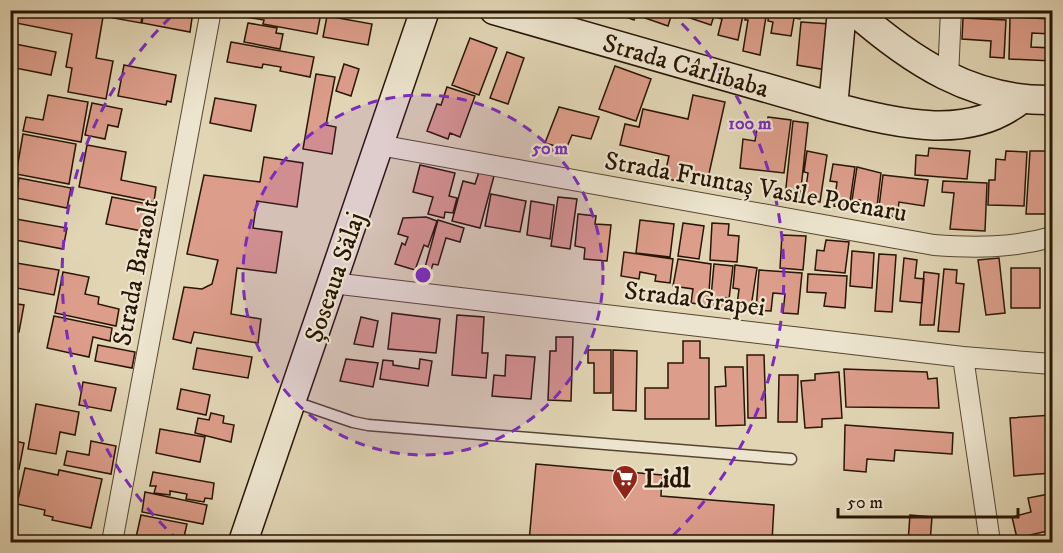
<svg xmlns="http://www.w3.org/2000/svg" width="1063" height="553" font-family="'IM FELL DW Pica',serif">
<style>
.building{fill:#dc9d8a;stroke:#281504;stroke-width:1.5}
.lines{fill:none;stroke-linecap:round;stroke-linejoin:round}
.lane-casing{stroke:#564530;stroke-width:13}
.street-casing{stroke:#564530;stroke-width:22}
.secondary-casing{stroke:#281504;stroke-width:31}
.lane{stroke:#ece4ce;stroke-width:10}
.street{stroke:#ece4ce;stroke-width:20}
.secondary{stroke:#ece4ce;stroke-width:28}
.ring{fill:none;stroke:#7b2cbf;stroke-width:3;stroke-dasharray:10 8}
.labels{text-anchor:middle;stroke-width:4.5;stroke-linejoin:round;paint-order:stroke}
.street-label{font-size:26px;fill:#281504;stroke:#ece4ce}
.poi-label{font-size:26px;font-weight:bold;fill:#281504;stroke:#ece4ce;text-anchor:start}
.centre{fill:#7b2cbf;stroke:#ece4ce;stroke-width:3}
.ring-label{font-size:18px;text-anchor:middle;font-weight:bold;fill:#7b2cbf;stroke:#ece4ce;stroke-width:4.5;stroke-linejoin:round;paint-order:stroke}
</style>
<rect width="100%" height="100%" fill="#e1d5b4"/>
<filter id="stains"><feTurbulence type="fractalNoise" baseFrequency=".00333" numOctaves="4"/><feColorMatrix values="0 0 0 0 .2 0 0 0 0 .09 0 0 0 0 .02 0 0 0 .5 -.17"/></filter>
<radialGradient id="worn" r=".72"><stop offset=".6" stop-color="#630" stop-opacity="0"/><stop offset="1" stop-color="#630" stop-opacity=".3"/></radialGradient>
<path class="building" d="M18,10H69L103,17L96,58L113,61L106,99L68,92L72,68L66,67L72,34L16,23Z
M114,10H143L141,23L113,18Z
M144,10H165V13L192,18L190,32L142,23Z
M235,10H308L321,13L317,34L263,24L264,20L235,15Z
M325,10H338L337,14L325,12Z
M614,10H638L634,20L613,12Z
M647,10H673L668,26L645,18Z
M689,10H716L711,25L687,17Z
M720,10H744L738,40L718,35L722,19L718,18Z
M746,10H767L760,55L743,51L748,20H745Z
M769,10H801L800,19L794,18L791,36L771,33L773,22L768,21Z
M989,10H1007L1006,15L989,14Z
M1011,10H1052V16L1011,14Z
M327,16L372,24L368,45L323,37Z
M1010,17L1052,19V34L1032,33L1031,47L1052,48V61L1009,59Z
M963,18L1006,20L1004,58L990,57L991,41L962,39Z
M801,22L830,24L827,70L797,65Z
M248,23L277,28L276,33L283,34L280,49L244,42Z
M470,38L497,48L479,95L452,85Z
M231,42L314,57L310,77L280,71L281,67L263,64L262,68L227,62Z
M10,43L56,52L51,75L10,67Z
M507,52L524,58L508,104L490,98Z
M344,64L359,69L351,96L336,91Z
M124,65L176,75L171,102L167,101L166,105L118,96Z
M615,66L651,79L636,121L599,109Z
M316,74L335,77L326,125L336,127L332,154L303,149Z
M447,87L475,96L460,137L450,133L448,139L427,131L437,104L441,105Z
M48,95L88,102L81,142L23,131L26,117L43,120Z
M693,95L725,102L708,178L679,171L677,181L664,178L669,156L620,145L625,124L639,127L643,109L688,119Z
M215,98L256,105L251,131L210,123Z
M92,103L122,109L118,127L108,125L105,139L85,135Z
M559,107L599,117L591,139L572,135L566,149L545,143Z
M768,117L791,120L784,173L740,168L743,139L755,141L757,129L767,130Z
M793,121L808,123L800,198L785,197Z
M23,134L76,144L69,184L16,174Z
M87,145L126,152L121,180L156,187L154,202L79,187Z
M929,148L970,151L967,179L915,175L916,155L928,156Z
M807,151L827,155L820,202L804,201L808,173L804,172Z
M1006,151L1027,152L1024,206L988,205L989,180H995L996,159L1005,160Z
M1030,151H1051L1048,214H1026Z
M264,157L303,163L297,207L257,201L253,228L282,232L276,273L237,268L231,314L261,319L258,343L194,332L191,343L173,339L184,287L202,289L212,284L218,260L187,254L204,175L260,182Z
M833,164L855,167L849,208L834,206L837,182L830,181Z
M420,165L455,173L449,196L457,198L453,213L445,212L444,218L428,214L433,197L413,192Z
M857,167L881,173L876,215L859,213L860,200H852Z
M479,172L494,176L480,228L452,221L463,181L475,184Z
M883,175L928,180L924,206L899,202L897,217L878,215Z
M19,178L71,188L67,208L16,198Z
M943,181L987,183L985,231L950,229L954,193L942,192Z
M491,194L526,201L520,232L485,226Z
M112,197L153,205L147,232L106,224Z
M558,197L577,199L570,249L551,246Z
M531,201L554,205L550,239L527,235Z
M578,214L596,216L595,224L611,225L607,261L584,259L585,248L575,246Z
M426,217L437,221L428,247L424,245L415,270L395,264L402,243L405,245L408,237L398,234L403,218Z
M10,218L67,228L63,249L10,239Z
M438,220L464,228L460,242L446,238L438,265L433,264L430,273L424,271Z
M640,220L674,224L670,257L636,253Z
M683,223L704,226L699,259L678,256Z
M712,223L729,224L728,235L739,236L737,262L710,260Z
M782,235L806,236L803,270L780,268Z
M826,240L849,242L845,273L815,270L817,250L824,251Z
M852,251L874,253L872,288L850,286Z
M624,252L673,259L670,283L655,281L656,275L640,272L639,279L621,276Z
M879,254L896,255L892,312L875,311Z
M1048,256H1052V281Z
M904,258L917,260L915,278L924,279L922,303L900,301Z
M999,258L1005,313L986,315L978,260Z
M678,259L711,264L708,305L691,303L693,289L673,286Z
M10,262L59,270L54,295L11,287L12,280L10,279Z
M714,264L733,266L729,299L726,298L725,310L710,308Z
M735,265L757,268L751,307L737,305L739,289L733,288Z
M1011,268H1040V308H1011Z
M944,269L957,270L956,283L964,284L959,332L938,331Z
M759,270L802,273L798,314L783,313L785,294L773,293L771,311L756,310Z
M63,272L89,277L85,294L99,297L98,304L119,309L116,326L55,313Z
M924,272L939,274L934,325H920Z
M808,274L847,276L845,308L824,306L826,293L807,292Z
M10,303L24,305L19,332L10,331Z
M392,313L440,319L436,353L388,349Z
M457,315L484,317L482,353H488L486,378L452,375Z
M54,316L112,328L110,341L93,337L89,357L47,348Z
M361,317L378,321L373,347L354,344Z
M556,337H573L571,401L548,400L550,351H556Z
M683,341H700V358H709V419H645V388H668V363H683Z
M98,345L135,352L132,368L95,361Z
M197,348L252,357L248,378L193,369Z
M588,350H611V393H594V363H588Z
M613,350L637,351L636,411L613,410Z
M506,355L535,357L531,399L492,396L494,375L505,376Z
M747,355H764L766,418H748Z
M346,359L378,363L373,387L340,381Z
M420,359L432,361L428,386L380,379L383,360L393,361V365L419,369Z
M725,367H743L745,425L716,426L715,387L726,386Z
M844,369L927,372L928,379L937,378L939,408L846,407Z
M839,372L842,418L822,419V427L805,428L801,381L815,380V374Z
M779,375H798L797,422H778Z
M83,382L116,388L111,411L79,405Z
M181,389L210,395L206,415L177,409Z
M36,404L79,412L75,435L60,432L56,454L28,449Z
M211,413L224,416L223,423L234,425L231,442L195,433L198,418L209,420Z
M1052,415V473L1014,476L1010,418Z
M845,425L953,433L952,454L895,450L894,461L867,459L866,472L844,470Z
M160,429L205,437L200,462L156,453Z
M10,440L24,443L19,469L10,467Z
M91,441L116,446L111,474L64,465L67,451L89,455Z
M536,464L662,475L661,496L774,505L772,542H529Z
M25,468L58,475L59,470L102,479L91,528L52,520L53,517L44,515L45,510L17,504Z
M153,472L214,483L212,499L205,498L204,502L186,499L187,494L170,491V495L154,493L156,486H150Z
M145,492L207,505L203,524L142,512Z
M1049,494L1052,510V530L1017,538L1012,517L1031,512L1028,498Z
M141,515L187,524L183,541L169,538L168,542H135Z
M910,515L932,517L930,542H908Z
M1044,536L1045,542H1012V541Z"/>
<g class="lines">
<defs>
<path id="lane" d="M292,401L353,422L368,425L791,459"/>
<path id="street" d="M948,78L951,10
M379,145L934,245C974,248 1013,248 1052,237
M332,283L963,357L1052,364
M963,357L990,542
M112,542L211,10"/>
<path id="secondary" d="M494,10L833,107C894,122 966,143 1020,100
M853,10C911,61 973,102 1052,100
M833,107L842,10
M243,542L425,10"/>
</defs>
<use href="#lane" class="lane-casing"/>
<use href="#street" class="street-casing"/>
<use href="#secondary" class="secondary-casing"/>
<use href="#lane" class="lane"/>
<use href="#street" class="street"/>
<use href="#secondary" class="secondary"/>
</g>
<circle cx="423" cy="275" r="180" fill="#7b2cbf" fill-opacity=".12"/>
<g class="ring">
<circle cx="423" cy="275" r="180"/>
<path d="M179 541A361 361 0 0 1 177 11M669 11A361 361 0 0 1 667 541"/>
</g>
<defs>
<symbol id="supermarket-pin" viewBox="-11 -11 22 30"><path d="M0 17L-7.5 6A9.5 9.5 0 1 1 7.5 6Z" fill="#8f2418" stroke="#ece4ce"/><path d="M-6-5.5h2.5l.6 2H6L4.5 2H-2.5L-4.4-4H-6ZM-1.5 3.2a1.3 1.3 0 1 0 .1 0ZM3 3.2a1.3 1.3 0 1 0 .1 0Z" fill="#fff"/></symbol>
</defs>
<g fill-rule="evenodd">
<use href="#supermarket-pin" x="610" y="463" width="30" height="40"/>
</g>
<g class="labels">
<g class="street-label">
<text transform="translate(686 65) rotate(16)" y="9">Strada Cârlibaba</text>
<text transform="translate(756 186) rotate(10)" y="9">Strada Fruntaș Vasile Poenaru</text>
<text transform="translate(135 272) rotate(-79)" y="9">Strada Baraolt</text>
<text transform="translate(334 277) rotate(-71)" y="9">Șoseaua Sălaj</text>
<text transform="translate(695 298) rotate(7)" y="9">Strada Grapei</text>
</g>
<g class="poi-label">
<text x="644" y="487">Lidl</text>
</g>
</g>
<circle cx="423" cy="275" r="9" class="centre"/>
<g class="ring-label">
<text x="750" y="129">100 m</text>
<text x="550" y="154">50 m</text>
</g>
<rect width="1063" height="553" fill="none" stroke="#e1d5b4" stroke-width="36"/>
<rect x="12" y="12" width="1039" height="529" fill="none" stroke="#281504" stroke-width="3"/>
<rect x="18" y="18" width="1027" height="517" fill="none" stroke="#281504" stroke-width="1.5"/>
<path d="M838 508v9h180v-9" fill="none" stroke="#281504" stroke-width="3"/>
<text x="847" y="508" font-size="18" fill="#281504" stroke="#ece4ce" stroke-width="4.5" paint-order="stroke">50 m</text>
<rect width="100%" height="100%" filter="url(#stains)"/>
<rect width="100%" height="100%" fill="url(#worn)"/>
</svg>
